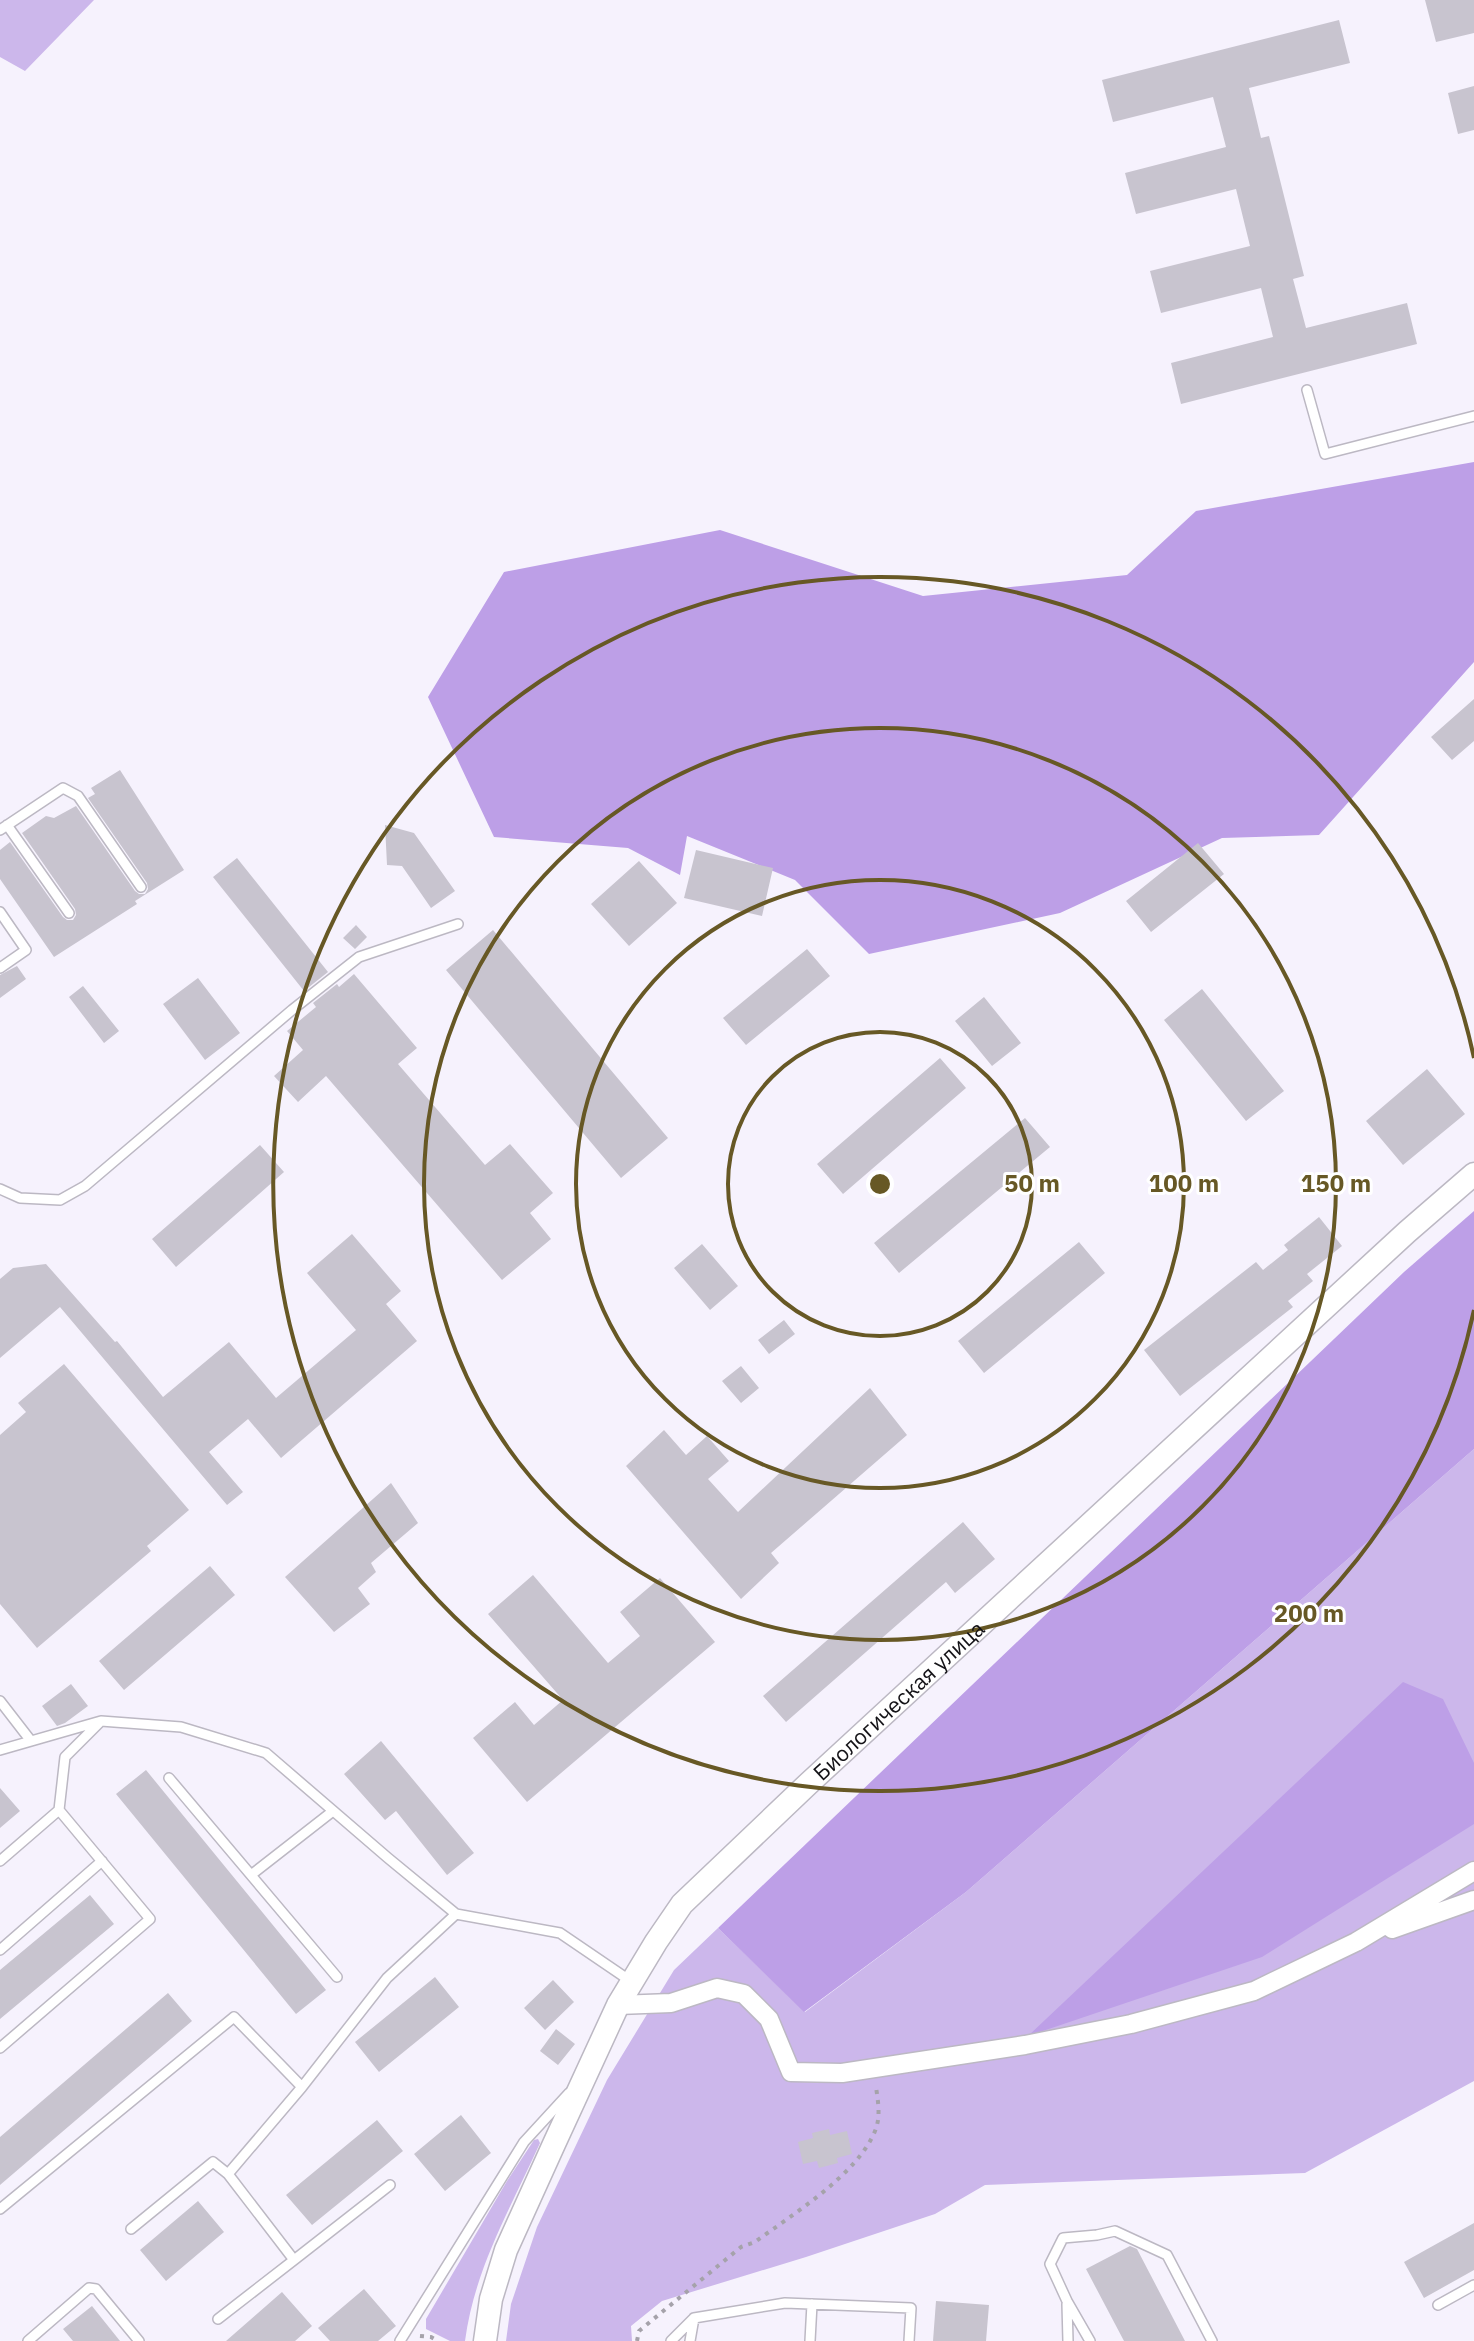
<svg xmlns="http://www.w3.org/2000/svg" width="1474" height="2341" font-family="'IBM Plex Sans',sans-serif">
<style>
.green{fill:#ccb7eb}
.forest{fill:#bd9fe7}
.building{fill:#c8c4cf}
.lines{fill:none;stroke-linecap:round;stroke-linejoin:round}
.service-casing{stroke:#bcb8c3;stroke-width:12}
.minor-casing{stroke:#bcb8c3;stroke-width:21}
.tertiary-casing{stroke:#bcb8c3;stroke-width:25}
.path{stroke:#a5a2aa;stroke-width:4;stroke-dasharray:4 6;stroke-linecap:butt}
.service{stroke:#fff;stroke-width:9}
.minor{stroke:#fff;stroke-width:18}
.tertiary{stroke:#fff;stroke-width:22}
.ring{fill:none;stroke:#675825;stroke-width:4}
.labels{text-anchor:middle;stroke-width:6;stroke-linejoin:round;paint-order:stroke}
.street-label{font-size:22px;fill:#141317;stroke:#fff}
.centre{fill:#675825;stroke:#fff;stroke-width:4}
.ring-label{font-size:24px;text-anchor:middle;font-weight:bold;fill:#675825;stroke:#fff;stroke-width:6;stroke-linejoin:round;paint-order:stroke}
</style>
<rect width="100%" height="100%" fill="#f6f2fd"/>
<path class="green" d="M0,0H94L25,71L0,57Z
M1474,1449V2081L1305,2173L985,2185L935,2214L806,2257L662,2301L631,2326L632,2341H506L511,2304L537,2227L607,2080L674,1970L718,1928L805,2012L966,1892Z
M538,2139L540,2143C510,2210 475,2267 465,2341H450L426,2329V2319L507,2181L534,2140Z"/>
<path class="forest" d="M1474,462V662L1319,835L1222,838L1060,913L869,954L795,880L687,836L680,875L628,848L494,837L428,697L504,572L720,530L923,596L1127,575L1196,511Z
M1474,1211V1449L966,1892L804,2012L718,1928L1404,1272Z
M1403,1682L1443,1699L1474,1763V1824L1262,1957L1028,2036Z"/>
<path class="building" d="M1425,0H1474V33L1436,42Z
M1339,20L1350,63L1249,88L1261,138L1269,136L1304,276L1293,279L1306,328L1407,303L1417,344L1181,404L1171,363L1273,337L1261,288L1161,313L1150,271L1250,246L1236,189L1136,214L1125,173L1226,147L1213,97L1113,122L1102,80Z
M1474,86V130L1458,134L1448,93Z
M1474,699V741L1452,760L1431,737Z
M120,770L184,870L135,901L137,904L54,957L0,879V850L10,842L63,917L67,920H73L76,915L75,909L22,833L46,816L54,818L76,806L135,891L139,894H145L148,889L147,883L88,798L95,794L91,788Z
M385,825L414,833L455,891L431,908L402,866L387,865Z
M1198,843L1224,874L1151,932L1126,901Z
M696,850L773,868L762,916L684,898Z
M237,858L328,972L304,991L213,877Z
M639,861L677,903L629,946L591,904Z
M356,925L367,937L355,949L343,938Z
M493,930L668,1138L621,1178L446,970Z
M807,949L830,976L746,1045L723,1018Z
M17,966L26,979L0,998V975Z
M354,974L417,1048L398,1064L485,1165L510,1144L553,1193L530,1213L551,1239L502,1280L326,1076L298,1102L274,1076L303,1050L287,1031L316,1007L313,1003L337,984L339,987Z
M198,978L240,1033L205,1060L163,1004Z
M83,986L119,1031L104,1043L69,997Z
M1202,989L1284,1091L1246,1121L1164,1020Z
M984,997L1021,1043L992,1066L955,1021Z
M940,1058L966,1088L843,1194L817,1164Z
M1427,1069L1465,1114L1403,1165L1366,1121Z
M1025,1118L1050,1147L899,1273L874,1243Z
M260,1145L284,1172L176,1267L152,1239Z
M1319,1217L1342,1246L1307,1274L1313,1281L1288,1301L1293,1307L1180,1396L1144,1350L1256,1262L1263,1270L1288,1250L1284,1245Z
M352,1234L401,1291L386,1304L417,1341L281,1458L248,1419L209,1452L243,1492L227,1505L60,1307L0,1358V1279L13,1268L46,1264L115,1342L117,1341L163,1397L229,1342L276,1398L356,1330L307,1273Z
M1079,1242L1105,1273L984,1373L958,1341Z
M702,1244L738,1286L710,1310L674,1268Z
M784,1320L795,1334L769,1354L758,1340Z
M64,1364L189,1510L147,1546L151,1551L37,1648L0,1604V1435L26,1412L18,1403Z
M741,1366L759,1388L741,1403L722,1381Z
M870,1388L907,1435L771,1553L779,1563L741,1599L626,1466L664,1430L686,1455L707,1436L729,1461L708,1479L738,1512Z
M391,1483L418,1523L371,1563L376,1572L358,1588L370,1604L334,1632L285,1577Z
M963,1522L995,1559L955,1593L946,1582L786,1722L763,1696Z
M210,1566L235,1595L124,1690L99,1661Z
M533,1575L608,1663L640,1636L620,1612L660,1578L715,1642L527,1802L473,1738L515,1702L534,1725L563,1700L488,1614Z
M71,1684L88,1706L65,1723L57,1726L42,1706Z
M381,1741L474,1853L447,1875L396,1811L385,1820L344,1774Z
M146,1770L326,1990L296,2014L116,1794Z
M0,1788L20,1811L0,1828Z
M90,1895L114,1924L0,2019V1970Z
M435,1977L459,2007L379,2072L355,2042Z
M553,1980L574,2002L545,2030L524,2008Z
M168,1993L192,2021L0,2185V2137Z
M556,2029L575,2044L558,2065L540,2051Z
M461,2115L491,2153L445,2191L414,2154Z
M377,2120L403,2151L312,2225L286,2195Z
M829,2129L830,2135L847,2131L852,2154L837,2158L838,2163L819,2168L817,2161L803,2164L798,2142L813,2138L812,2133Z
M198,2201L224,2232L166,2281L140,2250Z
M1474,2223V2270L1424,2298L1404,2262Z
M1130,2246L1137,2249L1185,2341H1124L1086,2269Z
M364,2289L396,2326L378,2341H330L318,2328Z
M282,2292L312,2326L295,2341H226Z
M936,2301L989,2305L986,2341H933Z
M92,2306L120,2341H73L63,2329Z"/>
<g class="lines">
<defs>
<path id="service" d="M1307,390L1325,454L1474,416
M7,825L69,913
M0,830L63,788L78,796L141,887
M0,912L26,950L0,968
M0,1189L20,1198L60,1200L85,1186L292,1010L359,957L458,924
M0,1701L31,1741
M0,1750L101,1721L181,1727L266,1753L388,1858L456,1914L560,1933L632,1982
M169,1778L337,1977
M0,1861L59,1810L65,1757L99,1723
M251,1875L333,1811
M0,1950L102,1861
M0,2048L150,1919L59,1810
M302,2087L228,2174L294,2260L390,2185
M0,2209L234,2017L302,2087L387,1978L456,1914
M131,2229L213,2162L228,2174
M1067,2304L1068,2341
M1438,2305L1474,2285
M218,2319L294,2260
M28,2341L89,2288L96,2289L139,2341
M400,2341L524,2142L569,2093
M671,2341L694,2318
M690,2341L694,2318L785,2303L911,2308L909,2341
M810,2341L812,2304
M1090,2341L1067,2301L1050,2264L1063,2238L1097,2235L1115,2231L1167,2255L1212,2341"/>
<path id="minor" d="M1392,1929L1474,1900
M618,2005L671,2003L717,1988L744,1994L769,2019L791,2072L842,2073L1025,2045L1131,2024L1254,1991L1356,1942L1474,1871"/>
<g id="tertiary">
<path id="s1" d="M485,2341L491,2299L506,2250L554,2144L618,2005L656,1942L682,1904L808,1784L1407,1232L1474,1174"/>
</g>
</defs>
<use href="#service" class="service-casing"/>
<use href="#minor" class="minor-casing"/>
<use href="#tertiary" class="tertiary-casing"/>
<path class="path" d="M420,2336L431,2337L438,2341
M637,2341L639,2331L741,2247L755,2242C793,2214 857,2175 875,2131C881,2117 878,2101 876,2087"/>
<use href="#service" class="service"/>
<use href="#minor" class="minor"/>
<use href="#tertiary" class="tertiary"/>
</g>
<g class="ring">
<circle cx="880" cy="1184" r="152"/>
<circle cx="880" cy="1184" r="304"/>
<circle cx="880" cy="1184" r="456"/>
<path d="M1474 1310A607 607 0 1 1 1474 1058"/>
</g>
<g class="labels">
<g class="street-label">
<text dy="8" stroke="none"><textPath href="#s1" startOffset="780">Биологическая улица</textPath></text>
</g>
</g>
<circle cx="880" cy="1184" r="12" class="centre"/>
<g class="ring-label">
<text x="1032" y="1192">50 m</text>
<text x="1184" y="1192">100 m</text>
<text x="1336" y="1192">150 m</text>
<text x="1309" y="1622">200 m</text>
</g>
</svg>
